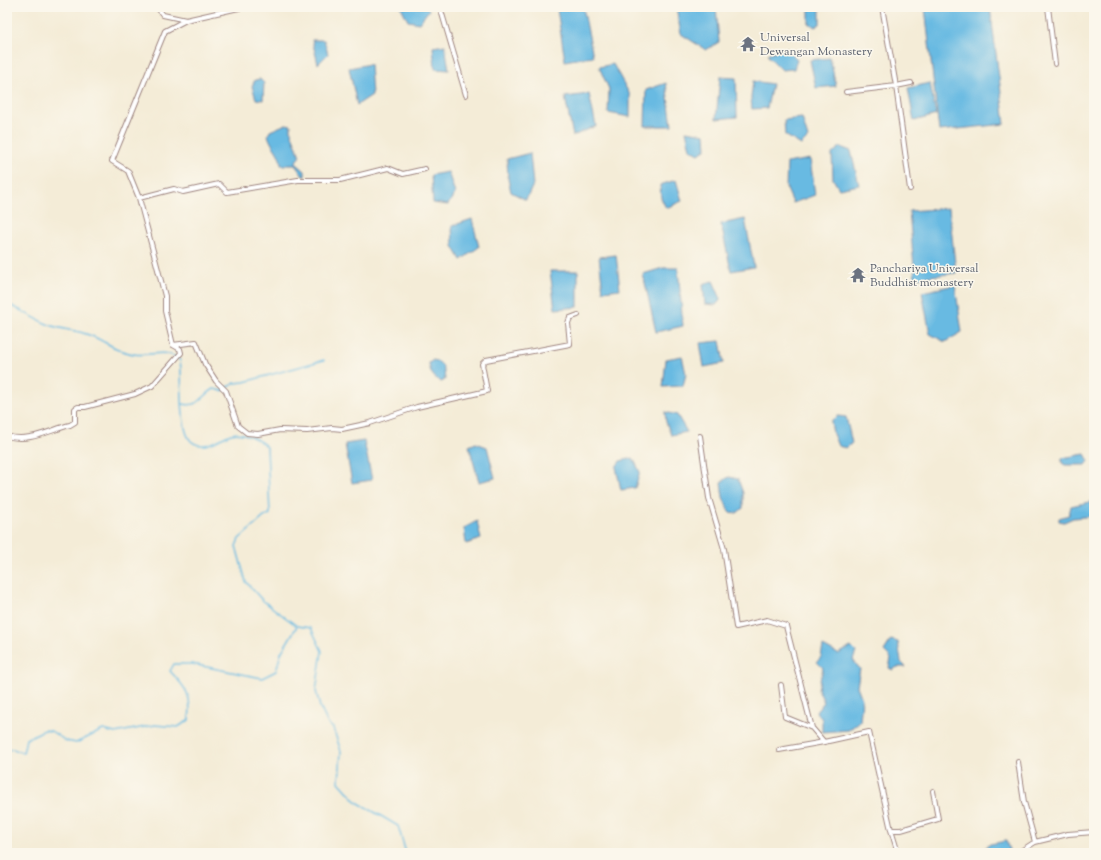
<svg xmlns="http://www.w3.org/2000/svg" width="1101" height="860" font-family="'Sorts Mill Goudy',serif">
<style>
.water{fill:#67bae2;stroke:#586c86}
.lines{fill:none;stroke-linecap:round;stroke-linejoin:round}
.stream{stroke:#67bae2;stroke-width:1.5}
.street-casing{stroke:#9f8681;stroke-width:6}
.street{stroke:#fff;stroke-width:4}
.labels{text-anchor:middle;stroke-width:3;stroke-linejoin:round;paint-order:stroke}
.worship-label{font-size:12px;fill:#5b616d;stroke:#fbf7ec;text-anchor:start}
</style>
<rect width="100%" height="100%" fill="#fbf7ec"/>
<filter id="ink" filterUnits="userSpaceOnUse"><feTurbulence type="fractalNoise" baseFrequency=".025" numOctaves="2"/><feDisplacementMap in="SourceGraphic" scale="8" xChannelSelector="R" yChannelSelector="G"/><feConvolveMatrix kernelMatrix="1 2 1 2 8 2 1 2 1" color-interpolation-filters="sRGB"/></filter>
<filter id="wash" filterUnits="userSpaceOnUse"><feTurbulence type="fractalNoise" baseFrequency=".012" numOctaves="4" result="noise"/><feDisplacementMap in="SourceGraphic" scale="16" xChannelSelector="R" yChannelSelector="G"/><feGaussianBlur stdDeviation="0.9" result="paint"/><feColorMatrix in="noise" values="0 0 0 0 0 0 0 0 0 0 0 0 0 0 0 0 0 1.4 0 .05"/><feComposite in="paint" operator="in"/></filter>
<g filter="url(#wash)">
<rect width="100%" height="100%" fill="#f4ecd7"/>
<path class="water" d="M401,7H427L429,10L419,23L408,21Z
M560,7H583L593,56L565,61L557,9Z
M676,7H716L719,42L706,50L681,34Z
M809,7H820V24L815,27L809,23Z
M931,7H990L1005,124L939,131L925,8Z
M312,40H324L328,54L318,64Z
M445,45L449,70L435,69L433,47Z
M786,48L797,59L794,69L782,70L768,56L769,53Z
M830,58L836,86L816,88L810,60Z
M370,64L372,95L357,105L349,68Z
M613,64L630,95V117L608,113L609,89L599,67Z
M720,77L736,78L737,117L716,119Z
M260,79L264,83L263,100L256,99L252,86L255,80Z
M753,81L772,84L767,108L752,109L751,98Z
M666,83L672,126H645L646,90Z
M930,83L936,115L914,121L908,88Z
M589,94L596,126L573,136L565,97Z
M802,118L808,138L801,145L785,135L784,120Z
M286,124L291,125V132L300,156L296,161L297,164L305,171V176L304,177L295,165H281C281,153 271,147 268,135L270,131Z
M686,131L705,134L706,149L699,154L690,149Z
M840,147L851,151L859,185L839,189L833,179L832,154Z
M530,153L533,185L526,200L511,192L508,179L507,159Z
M810,159L815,195L793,203L786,187L787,163Z
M448,172L455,193L448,205L433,203L431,175Z
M676,180L682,201L666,208L661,198L660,185Z
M949,208L956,273L915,278L909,211Z
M472,219L479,247L461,260L453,246L452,226Z
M745,219L754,267L731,271L721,224Z
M616,255L620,289L603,291L599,257Z
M663,268H678L683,326L656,332L643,274Z
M550,271H578V307L555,309Z
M713,281L721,299L716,305L705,304L703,284Z
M955,285L962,332L945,342L930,334L922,292Z
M720,341L724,363L704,367L700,343Z
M682,356L686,374L683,386L663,387L666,359Z
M433,360C444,362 444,370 445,380L441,382C433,377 430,373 429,363Z
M665,412L677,415L687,432L671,435L666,422Z
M838,416L846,417L852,443L846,448L838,446L833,434L831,421Z
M364,441L372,480L352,483L345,444Z
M476,443L487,447L495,478L479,482L469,446Z
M1085,454L1089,461L1086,465H1065L1062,463V458Z
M633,458L640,472L635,488L621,490L616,467L620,461Z
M729,477L738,479L743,493V508L737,513L729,512L723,497L721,482Z
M1094,501V516L1073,518L1064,522L1059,521V518L1069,515L1071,506Z
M477,521L481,539L466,544L464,528Z
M891,640L898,642L901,662L906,667H897L893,670L889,668L891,658L884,651Z
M823,646L838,654L851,647L856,652L853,660L860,669L857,686L862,699L860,721L849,730L822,732V719L816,712L824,702L818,689L823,668L817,662L821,657Z
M1006,841L1010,853H986L985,848L990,844Z"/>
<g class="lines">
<path class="stream" d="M7,304C20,309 32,317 45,323C58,330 75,329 89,335C104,340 117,352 134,354C152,357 164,347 180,360C183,378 179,430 191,441C204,452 219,438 231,434C244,431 258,439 267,447L270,514L264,517L239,539L236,546L246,582L262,600L297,626L311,628L322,651L316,691L320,707L328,724L333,728L341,751L339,782L357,802L398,826L406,853
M183,404C199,408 203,395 214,389L222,391L235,383L244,382L324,360
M7,750L13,749L23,753L26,739L44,730L51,731L66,741L76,743L103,730L115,733L155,725L178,727L189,720C192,695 187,689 170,671L174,664H192L262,678L276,671L281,653L297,626"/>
</g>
</g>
<g filter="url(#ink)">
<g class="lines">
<defs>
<path id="street" d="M157,7L163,15L186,20L243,7
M440,7L466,95
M882,7L896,86L910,189
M1048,7L1055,64
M186,20L165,31L112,161L128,171L139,198L165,296V311L173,345L196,342L205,364L216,381L226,391L238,426L247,433L258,434L280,430L307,431L332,428L342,429L370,423L417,407L487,391L482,364L486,360L570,344L568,323L570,318L578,315
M846,92L896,86L911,83
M139,198L174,189L183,192L219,184L227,192L298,180H340L388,168L403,174L425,169
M7,436C28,443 50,430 70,425L75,422V409L78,407H85L135,394L152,386L181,353L180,349L173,345
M700,436L709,498L724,549L736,627L767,620L786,626L812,728L824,742L869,732L891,830L898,853
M781,685L785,717L812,728
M779,750L824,742
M1018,762L1024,802L1035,842
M891,830H901L938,819L933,791
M1018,853L1035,842L1068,834L1094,832"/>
</defs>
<use href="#street" class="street-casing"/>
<use href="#street" class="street"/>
</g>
</g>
<defs>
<symbol id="temple-bare" viewBox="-9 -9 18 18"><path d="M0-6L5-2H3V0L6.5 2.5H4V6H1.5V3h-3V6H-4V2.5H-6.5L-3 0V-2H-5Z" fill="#6b7280" stroke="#fbf7ec" stroke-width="2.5" paint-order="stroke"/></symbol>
</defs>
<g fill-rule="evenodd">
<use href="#temple-bare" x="737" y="33" width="22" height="22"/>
<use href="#temple-bare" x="847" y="264" width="22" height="22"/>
</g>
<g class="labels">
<g class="worship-label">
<text x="760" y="41">Universal<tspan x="760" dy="14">Dewangan Monastery</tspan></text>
<text x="870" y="272">Panchariya Universal<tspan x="870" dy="14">Buddhist monastery</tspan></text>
</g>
</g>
<rect width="1101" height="860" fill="none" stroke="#fbf7ec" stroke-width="24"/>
</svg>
